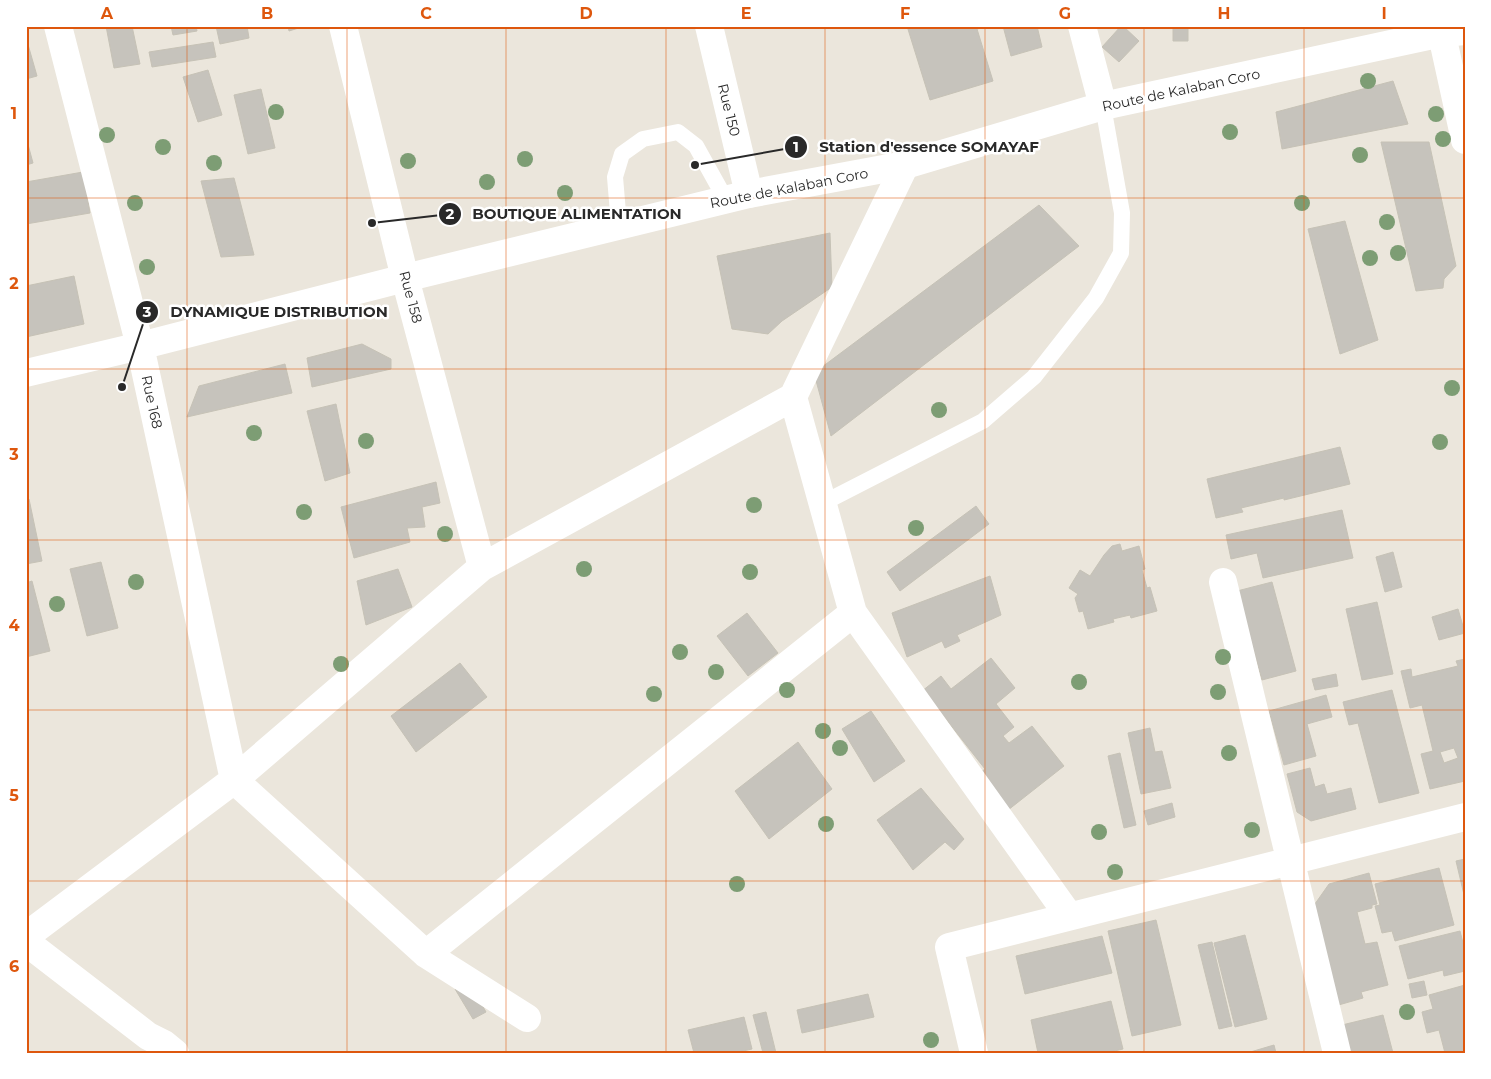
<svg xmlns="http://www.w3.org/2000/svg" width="1491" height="1079" font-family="Montserrat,sans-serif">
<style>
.building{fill:#c6c3bc;stroke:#c6c2b6;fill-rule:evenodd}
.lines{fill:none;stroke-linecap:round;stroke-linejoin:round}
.lane{stroke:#fff;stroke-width:16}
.street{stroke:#fff;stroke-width:28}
.secondary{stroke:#fff;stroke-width:28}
.tree{fill:#7d9d74}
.grid{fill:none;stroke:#de570d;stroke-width:1;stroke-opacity:0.55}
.labels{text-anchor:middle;stroke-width:5;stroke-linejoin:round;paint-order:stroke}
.street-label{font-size:14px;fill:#292929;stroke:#fff}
.leader{fill:none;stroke:#292929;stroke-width:2}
.callout-dot{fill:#292929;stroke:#fff;stroke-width:2}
.mark-label{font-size:15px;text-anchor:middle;font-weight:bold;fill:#fff}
.callout-label{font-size:15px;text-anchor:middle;font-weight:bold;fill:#292929;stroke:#fff;stroke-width:5;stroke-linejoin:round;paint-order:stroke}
.neatline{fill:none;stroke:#de570d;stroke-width:2}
.grid-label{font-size:16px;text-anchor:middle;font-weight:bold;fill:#de570d}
</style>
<rect width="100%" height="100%" fill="#ebe6dc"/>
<path class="building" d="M106,26H132L140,64L114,68Z
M171,26H196L197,31L173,35Z
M216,26H247L249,38L220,44Z
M288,26H305L289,31Z
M907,26H989L977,29L993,81L930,100Z
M1003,26H1037L1042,47L1011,56Z
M1121,26H1123L1139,41L1119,62L1102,47Z
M1173,26H1188V41H1173Z
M26,41H27L37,76L26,79Z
M213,42L216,57L152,67L149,52Z
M208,70L222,115L198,122L183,77Z
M1393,81L1408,124L1282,149L1276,112Z
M261,89L275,148L248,154L234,95Z
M26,137L33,163L26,165Z
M1381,142H1429L1456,266L1444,279L1443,288L1416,291Z
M83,172L90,213L26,224V182Z
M234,178L254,255L221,257L201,181Z
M1039,205L1079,246L831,436L814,373Z
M1345,221L1378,340L1340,354L1308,229Z
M830,233L832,287L782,321L768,334L732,329L717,256Z
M74,276L84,324L26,337V286Z
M362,344L391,359V369L312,387L307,358Z
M285,364L292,393L187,417L199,386Z
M336,404L350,473L325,481L307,411Z
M1340,447L1350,484L1284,500V498L1241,508L1243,512L1216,518L1207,479Z
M436,482L440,503L422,507L425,527L407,528L410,542L354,558L341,507Z
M29,499L42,561L26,564V500Z
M976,506L989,524L900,591L887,572Z
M1342,510L1353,558L1263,578L1257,553L1231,559L1226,535Z
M1120,544L1122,551L1139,546L1145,569L1142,570L1147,588L1150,587L1157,611L1131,618L1130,615L1113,619L1114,622L1088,629L1083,611L1079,612L1075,598L1078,594L1069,588L1080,570L1090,576L1104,555L1112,546Z
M1393,552L1402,587L1385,592L1376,557Z
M101,562L118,628L87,636L70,569Z
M398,569L412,607L366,625L357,581Z
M990,576L1001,615L957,635L960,641L945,648L942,641L907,657L892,613Z
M32,581L50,651L26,657V583Z
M1272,582L1296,671L1262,680L1237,591Z
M1377,602L1393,674L1362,680L1346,609Z
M1458,609L1465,633L1439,640L1432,617Z
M747,613L778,653L748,676L717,636Z
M991,658L1015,688L996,704L1014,727L1003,736L1009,743L1032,726L1064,766L1003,814L975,777L985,769L934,704L917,695L941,676L951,689Z
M1465,659V781L1430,789L1421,754L1433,751L1422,705L1410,708L1401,671L1411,669L1412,677L1458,666L1456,661ZM1454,748L1458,758L1444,763L1440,752Z
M460,663L487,697L416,752L391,716Z
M1336,674L1338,686L1315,690L1312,679Z
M1392,690L1419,793L1379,803L1358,723L1349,725L1343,702Z
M1326,695L1332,717L1307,724L1316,756L1284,765L1269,711Z
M871,711L905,761L874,782L842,729Z
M1150,728L1155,752L1162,751L1171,788L1141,794L1128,733Z
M798,742L832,789L769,839L735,791Z
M1120,753L1136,825L1124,828L1108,756Z
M1310,768L1315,787L1324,784L1327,794L1351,788L1356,809L1311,821L1297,812L1287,774Z
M921,788L964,839L954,850L945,842L913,870L877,820Z
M1172,803L1175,817L1148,825L1144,811Z
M1465,859V899L1456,861Z
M1439,868L1454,925L1395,941L1392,931L1382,933L1375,906L1380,905L1375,884Z
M1369,873L1377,904L1372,905V908L1357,912L1365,944L1377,942L1388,985L1361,992L1363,998L1335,1006L1310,911L1329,884Z
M1156,920L1181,1025L1132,1036L1108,931Z
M1460,931L1465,951V971L1444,976L1443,970L1408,979L1399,946Z
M1245,935L1267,1019L1235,1027L1214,943Z
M1102,936L1112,973L1025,994L1016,956Z
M1212,942L1232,1026L1219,1029L1198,945Z
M1424,981L1427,995L1412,998L1409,984Z
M469,982L486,1012L473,1019L455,989Z
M1465,985V1053H1445L1439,1030L1427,1033L1422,1012L1433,1009L1429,995Z
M868,994L874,1017L802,1033L797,1010Z
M1111,1001L1123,1049L1106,1053H1038L1031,1020Z
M766,1012L776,1053H763L753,1015Z
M1383,1015L1393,1053H1349L1342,1025Z
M744,1017L752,1049L734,1053H694L688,1030Z
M1274,1045L1276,1053H1247Z"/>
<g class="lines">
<path class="lane" d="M619,225L615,177L622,154L643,139L678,132L696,146L726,200
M823,503L983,421L1034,377L1096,298L1121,253L1122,213L1103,106"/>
<path class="street" d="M58,26L140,346L234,780L426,954L527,1018
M343,26L405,278L482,567
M709,26L749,194
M1082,26L1103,106
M1440,26L1465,140
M1223,582L1337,1053
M853,613L1069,916
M26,936L234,780L482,567L793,397
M26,942L148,1036L164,1044L175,1053
M426,954L853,613L793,397L905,165
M974,1053L949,947L1465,817"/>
<path class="secondary" d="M26,373L140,346L405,278L749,194L905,165L1103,106L1442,33L1465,31"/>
</g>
<g class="tree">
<circle cx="1368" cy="81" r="8"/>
<circle cx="276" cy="112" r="8"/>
<circle cx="1436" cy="114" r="8"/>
<circle cx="1230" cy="132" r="8"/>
<circle cx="107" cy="135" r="8"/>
<circle cx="1443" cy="139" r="8"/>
<circle cx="163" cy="147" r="8"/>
<circle cx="1360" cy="155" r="8"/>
<circle cx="525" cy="159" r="8"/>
<circle cx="408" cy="161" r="8"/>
<circle cx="214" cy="163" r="8"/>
<circle cx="487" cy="182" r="8"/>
<circle cx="565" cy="193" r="8"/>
<circle cx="135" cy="203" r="8"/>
<circle cx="1302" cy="203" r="8"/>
<circle cx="1387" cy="222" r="8"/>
<circle cx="1398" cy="253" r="8"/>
<circle cx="1370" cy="258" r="8"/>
<circle cx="147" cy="267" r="8"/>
<circle cx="1452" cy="388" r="8"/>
<circle cx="939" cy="410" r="8"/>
<circle cx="254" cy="433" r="8"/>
<circle cx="366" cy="441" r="8"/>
<circle cx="1440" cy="442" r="8"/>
<circle cx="754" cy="505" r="8"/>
<circle cx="304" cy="512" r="8"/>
<circle cx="916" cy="528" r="8"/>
<circle cx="445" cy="534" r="8"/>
<circle cx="584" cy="569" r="8"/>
<circle cx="750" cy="572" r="8"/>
<circle cx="136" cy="582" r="8"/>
<circle cx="57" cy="604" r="8"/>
<circle cx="680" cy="652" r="8"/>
<circle cx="1223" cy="657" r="8"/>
<circle cx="341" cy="664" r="8"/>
<circle cx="716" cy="672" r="8"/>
<circle cx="1079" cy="682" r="8"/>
<circle cx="787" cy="690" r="8"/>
<circle cx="1218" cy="692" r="8"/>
<circle cx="654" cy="694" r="8"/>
<circle cx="823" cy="731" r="8"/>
<circle cx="840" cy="748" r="8"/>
<circle cx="1229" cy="753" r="8"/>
<circle cx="826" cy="824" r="8"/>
<circle cx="1252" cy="830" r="8"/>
<circle cx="1099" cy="832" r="8"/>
<circle cx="1115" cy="872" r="8"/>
<circle cx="737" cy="884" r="8"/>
<circle cx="1407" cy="1012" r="8"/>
<circle cx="931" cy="1040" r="8"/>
</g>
<path class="grid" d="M187,26V1053M347,26V1053M506,26V1053M666,26V1053M825,26V1053M985,26V1053M1144,26V1053M1304,26V1053M26,198H1465M26,369H1465M26,540H1465M26,710H1465M26,881H1465"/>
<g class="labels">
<g class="street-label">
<text transform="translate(1181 90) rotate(-12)" y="5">Route de Kalaban Coro</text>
<text transform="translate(729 110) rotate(76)" y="5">Rue 150</text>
<text transform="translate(789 188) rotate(-11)" y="5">Route de Kalaban Coro</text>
<text transform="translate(411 297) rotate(75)" y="5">Rue 158</text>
<text transform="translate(152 402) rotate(78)" y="5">Rue 168</text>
</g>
</g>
<path class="leader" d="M695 165L796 147M372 223L450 214M122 387L147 312"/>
<g class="callout-dot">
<circle cx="695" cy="165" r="5"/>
<circle cx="372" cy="223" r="5"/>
<circle cx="122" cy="387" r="5"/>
<circle cx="796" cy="147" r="12"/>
<circle cx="450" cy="214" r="12"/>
<circle cx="147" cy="312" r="12"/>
</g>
<g class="mark-label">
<text x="796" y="152">1</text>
<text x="450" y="219">2</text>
<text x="147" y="317">3</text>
</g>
<g class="callout-label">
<text x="929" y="152">Station d'essence SOMAYAF</text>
<text x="577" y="219">BOUTIQUE ALIMENTATION</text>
<text x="279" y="317">DYNAMIQUE DISTRIBUTION</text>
</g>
<rect width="1491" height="1079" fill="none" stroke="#ffffff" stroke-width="55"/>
<rect x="28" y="28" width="1436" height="1024" class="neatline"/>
<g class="grid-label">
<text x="107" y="19">A</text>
<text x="267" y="19">B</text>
<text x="426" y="19">C</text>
<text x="586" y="19">D</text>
<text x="746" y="19">E</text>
<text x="905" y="19">F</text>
<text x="1065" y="19">G</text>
<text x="1224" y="19">H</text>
<text x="1384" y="19">I</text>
<text x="14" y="119">1</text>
<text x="14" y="289">2</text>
<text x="14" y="460">3</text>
<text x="14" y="631">4</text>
<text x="14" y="801">5</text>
<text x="14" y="972">6</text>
</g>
</svg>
